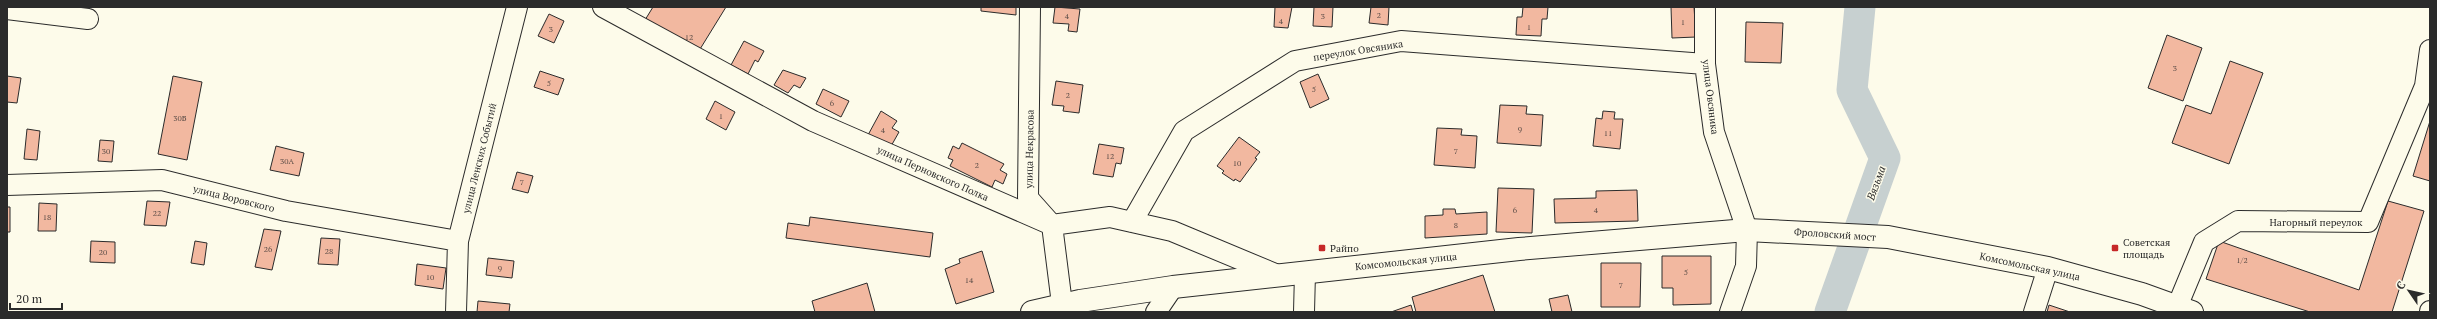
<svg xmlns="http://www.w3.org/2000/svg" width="2437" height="319" font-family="'PT Serif',serif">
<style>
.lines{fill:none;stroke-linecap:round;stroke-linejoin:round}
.river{stroke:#c7d0d0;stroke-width:31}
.building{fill:#f2b8a0;stroke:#2b2b2b}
.minor-casing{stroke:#2b2b2b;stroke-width:22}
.major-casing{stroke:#2b2b2b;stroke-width:24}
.minor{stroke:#fdfbea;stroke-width:20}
.major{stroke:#fdfbea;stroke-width:22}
.poi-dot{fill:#c62828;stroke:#fdfbea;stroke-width:1.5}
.labels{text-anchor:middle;stroke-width:3;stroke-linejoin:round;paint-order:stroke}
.number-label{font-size:8px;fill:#5d4e48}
.street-label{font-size:10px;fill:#2b2b2b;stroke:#fdfbea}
.poi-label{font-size:10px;fill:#2b2b2b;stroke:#fdfbea;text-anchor:start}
.water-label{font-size:11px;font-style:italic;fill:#2b2b2b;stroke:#fdfbea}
</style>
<rect width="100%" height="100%" fill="#fdfbea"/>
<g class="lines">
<path class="river" d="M1830,312L1885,158L1852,90L1860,7"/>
</g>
<path class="building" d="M653,7H726L697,54L645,20Z
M981,7H1016V15L981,11Z
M1055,7L1080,9L1077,32L1068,31L1069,24L1053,23Z
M1275,7H1292L1288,28L1274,27Z
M1314,7H1333L1332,27L1313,26Z
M1371,7H1389L1388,25L1369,23Z
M1523,7H1548L1547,19H1542L1541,36L1516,35L1517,17H1522Z
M1671,7H1694L1696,37L1672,38Z
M549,14L564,21L554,43L538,36Z
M1746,22L1783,23L1781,63L1745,62Z
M2167,35L2202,48L2183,101L2148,88Z
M744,41L764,51L758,62L755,60L748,74L731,65Z
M2230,61L2263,73L2229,164L2172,143L2186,105L2211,114Z
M783,70L806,78L800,88L794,85L788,93L774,85Z
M540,71L564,79L558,95L534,87Z
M1318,74L1329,99L1310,108L1300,82Z
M7,76L21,78L17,103L7,102Z
M173,76L202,82L187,160L158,154Z
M1056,81L1083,85L1079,113L1063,111L1064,106L1052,105Z
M823,89L849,101L841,117L816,104Z
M715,101L735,112L726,130L706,119Z
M1500,105L1527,106L1526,114L1543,115L1541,146L1497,143Z
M881,111L897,121L892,128L899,132L890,148L868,135Z
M1603,111L1615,112L1614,119H1623L1620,149L1593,146L1596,118L1602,119Z
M2430,121V181L2413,176Z
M1437,128L1462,129L1461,135L1477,136L1475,168L1434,165Z
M27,129L40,131L37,160L24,159Z
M1239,137L1260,152L1255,158L1257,159L1240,182L1235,179L1234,181L1222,173L1224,171L1217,166Z
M100,140L114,141L112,162L98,161Z
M962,143L1004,164L1000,170L1007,174L1003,184L995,180L992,187L950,166L953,160L948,158L953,146L959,149Z
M1099,144L1124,148L1121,164L1116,163L1113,177L1093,174Z
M276,146L304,153L299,176L270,170Z
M517,172L533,176L528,193L512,189Z
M1498,188L1534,189L1532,233L1496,232Z
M1637,190L1638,221L1555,223L1554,199L1596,198V191Z
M147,201L170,202L166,226L144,225Z
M2388,201L2424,211L2392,312H2310L2206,279L2219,241L2359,290Z
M39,203L57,204L56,231H38Z
M7,207H10V232H7Z
M1443,209H1455L1456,214L1487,212V234L1425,238V216L1443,215Z
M810,217L933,233L930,257L786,238L788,223L809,226Z
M264,229L281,231L272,270L255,267Z
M321,238L340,239L338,265L318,264Z
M91,241L115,242V263L90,262Z
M195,241L207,243L204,265L191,263Z
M982,251L994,292L956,304L945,269L960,263L959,259Z
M1662,256H1711V304L1673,305V288H1662Z
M488,258L514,261L512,278L486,275Z
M1601,263H1641L1640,307H1601Z
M417,264L446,268L443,289L415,285Z
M1483,275L1495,312H1416L1412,297Z
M867,283L875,312H815L812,301Z
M1568,295L1572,312H1552L1549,299Z
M478,301L510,304L509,312H477Z
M1411,305L1413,312H1391Z
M2049,305L2070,312H2047Z"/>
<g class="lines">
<defs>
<path id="minor" d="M603,7L813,121L1052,225L1110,217L1172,231L1280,276
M1030,7L1028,198L1052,225L1062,304
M1705,7V64L1714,132L1747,230L1746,266L1730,312
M7,9L88,19
M7,185L162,180L286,211L458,241
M1132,222L1184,131L1295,61L1401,41L1705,64
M2177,307L2204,242L2238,221L2368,222L2425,86L2430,50
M456,312L458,241L517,7
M1156,312L1173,287
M1304,312L1305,273
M2034,312L2048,268
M2430,312V311"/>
<path id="major" d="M1032,312L1080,301L1173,287L1519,249L1747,230L1888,237L2048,268L2142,294L2192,312"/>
</defs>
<use href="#minor" class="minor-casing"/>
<use href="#major" class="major-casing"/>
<use href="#minor" class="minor"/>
<use href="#major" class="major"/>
</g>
<g class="poi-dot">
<rect x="1318" y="244" width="8" height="8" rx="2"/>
<rect x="2111" y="244" width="8" height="8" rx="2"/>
</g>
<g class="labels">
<g class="number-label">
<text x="1379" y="18">2</text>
<text x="1067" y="19">4</text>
<text x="1323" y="19">3</text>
<text x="1281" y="24">4</text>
<text x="1683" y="25">1</text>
<text x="1529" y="30">1</text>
<text x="551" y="32">3</text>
<text x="689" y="40">12</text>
<text x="2175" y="71">3</text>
<text x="549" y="86">5</text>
<text x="1314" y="92">5</text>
<text x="1068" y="98">2</text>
<text x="832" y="106">6</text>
<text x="721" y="119">1</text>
<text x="180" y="121">30Б</text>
<text x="1520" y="132">9</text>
<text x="883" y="133">4</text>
<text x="1608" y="136">11</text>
<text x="106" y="154">30</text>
<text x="1456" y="154">7</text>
<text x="1110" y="159">12</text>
<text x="287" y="164">30А</text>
<text x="1237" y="166">10</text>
<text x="977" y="168">2</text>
<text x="522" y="185">7</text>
<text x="1515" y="213">6</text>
<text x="1596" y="213">4</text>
<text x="157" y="216">22</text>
<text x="47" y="220">18</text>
<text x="1456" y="228">8</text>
<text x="268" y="252">26</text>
<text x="329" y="254">28</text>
<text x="103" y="255">20</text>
<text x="2242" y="263">1/2</text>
<text x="500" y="271">9</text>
<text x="1686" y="275">5</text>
<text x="430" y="280">10</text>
<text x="969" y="283">14</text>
<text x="1621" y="288">7</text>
</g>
<g class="street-label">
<text transform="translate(1358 50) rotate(-9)" y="4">переулок Овсяника</text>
<text transform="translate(1711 97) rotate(83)" y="4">улица Овсяника</text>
<text transform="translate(1029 149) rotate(-89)" y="4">улица Некрасова</text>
<text transform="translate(479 158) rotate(-76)" y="4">улица Ленских Событий</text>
<text transform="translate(933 173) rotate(24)" y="4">улица Перновского Полка</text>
<text transform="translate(234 198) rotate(14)" y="4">улица Воровского</text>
<text x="2316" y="226">Нагорный переулок</text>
<text transform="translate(1835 234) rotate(4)" y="4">Фроловский мост</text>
<text transform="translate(1406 261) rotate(-6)" y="4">Комсомольская улица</text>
<text transform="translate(2030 266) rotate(12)" y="4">Комсомольская улица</text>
</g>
<g class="poi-label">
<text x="2123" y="246">Советская<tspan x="2123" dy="12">площадь</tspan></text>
<text x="1330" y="252">Райпо</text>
</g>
<g class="water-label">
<text transform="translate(1876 183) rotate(-70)" y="4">Вязьма</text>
</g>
</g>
<rect width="2437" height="319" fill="none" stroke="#2b2b2b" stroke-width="16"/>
<g transform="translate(2409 291) rotate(304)" stroke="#fdfbea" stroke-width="3" paint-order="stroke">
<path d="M0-3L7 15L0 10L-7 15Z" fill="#2b2b2b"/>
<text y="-6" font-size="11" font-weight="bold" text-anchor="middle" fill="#2b2b2b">С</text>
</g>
<path d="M10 303v6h52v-6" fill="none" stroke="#2b2b2b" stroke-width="2"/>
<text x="16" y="303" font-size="12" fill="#2b2b2b" stroke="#fdfbea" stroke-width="3" paint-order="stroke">20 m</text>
</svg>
